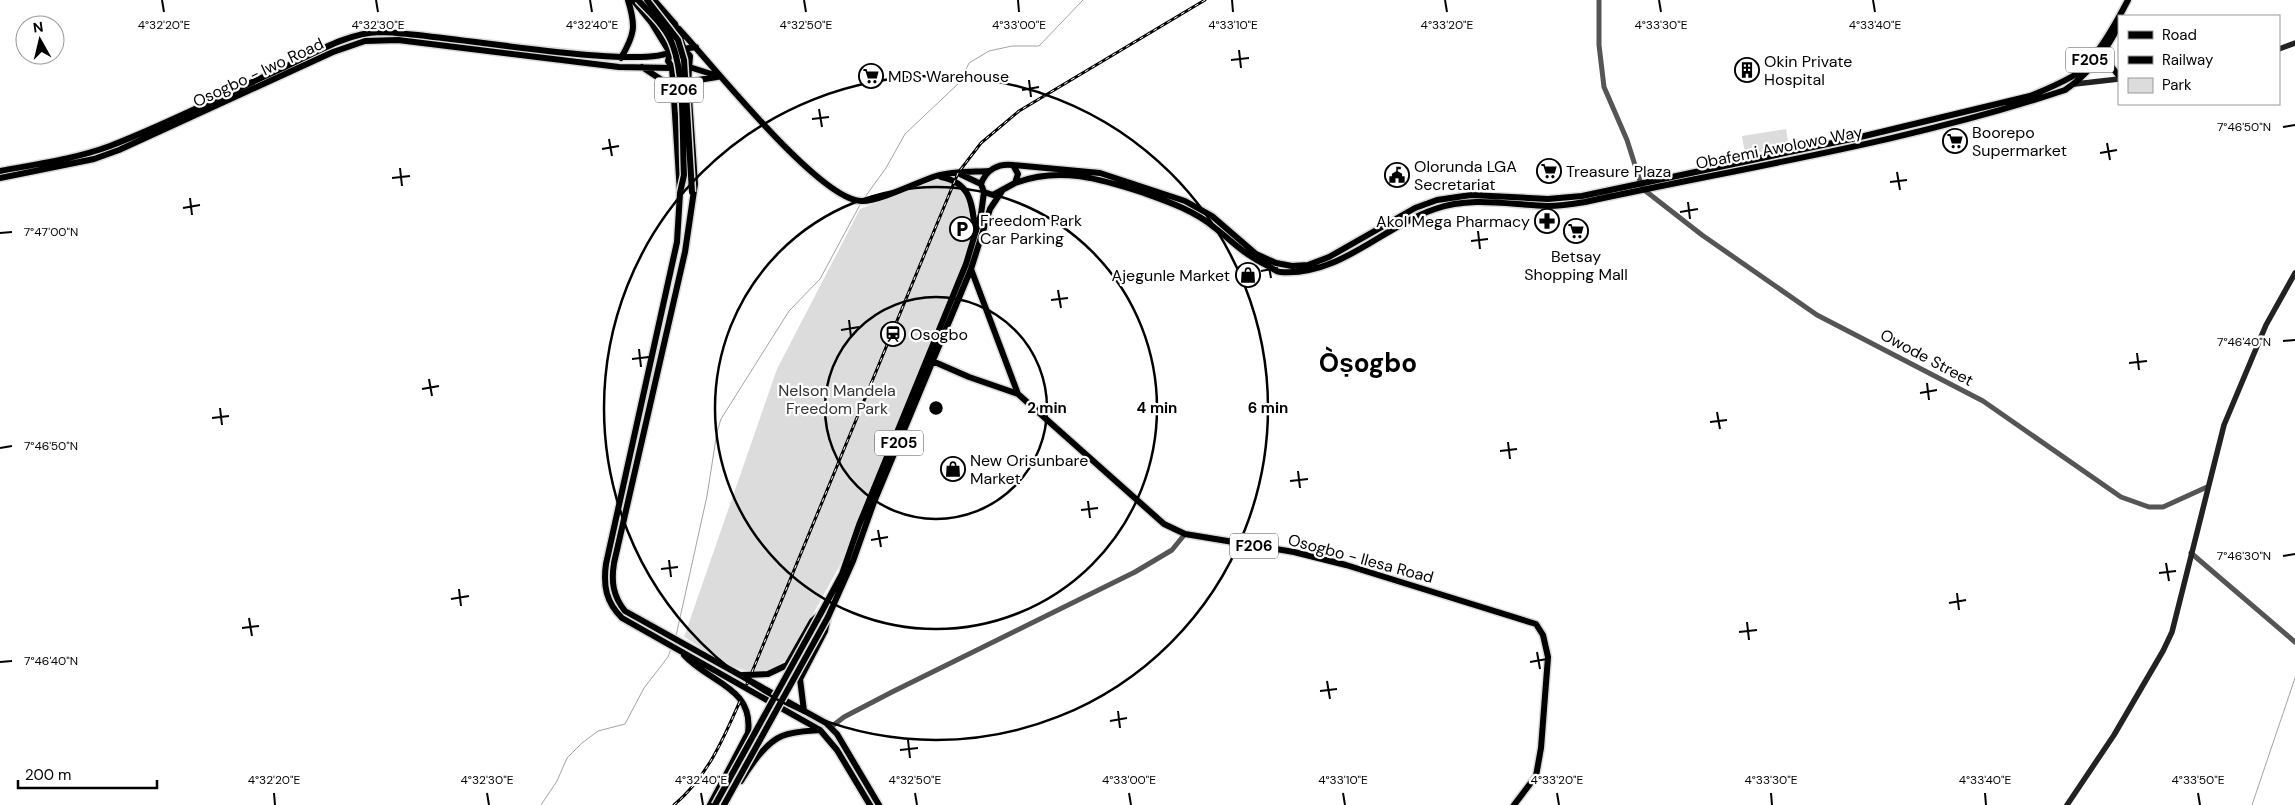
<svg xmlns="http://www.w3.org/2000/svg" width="2295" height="805" font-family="'DM Sans',sans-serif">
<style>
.green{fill:#dcdcdc}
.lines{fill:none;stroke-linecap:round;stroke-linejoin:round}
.stream{stroke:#a3a3a3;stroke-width:1}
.primary-casing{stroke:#dbdbdb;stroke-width:9}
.tertiary{stroke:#555;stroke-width:5}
.secondary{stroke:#222;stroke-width:5.5}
.primary{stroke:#000;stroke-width:6}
.rail-casing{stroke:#000;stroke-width:3}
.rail{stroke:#fff;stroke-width:1;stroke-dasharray:4;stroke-linecap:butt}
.primary-bridge-casing{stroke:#dbdbdb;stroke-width:9;stroke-linecap:butt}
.primary-bridge{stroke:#000;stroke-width:6}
.ticks{fill:none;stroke:#000;stroke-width:2}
.ring{fill:none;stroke:#000;stroke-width:2.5}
.labels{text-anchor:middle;stroke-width:4.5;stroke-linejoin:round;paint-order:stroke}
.shield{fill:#fff;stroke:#4c4c4c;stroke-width:1}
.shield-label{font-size:15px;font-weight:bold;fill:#000}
.poi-label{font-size:16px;fill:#000;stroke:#fff;text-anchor:start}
.street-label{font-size:16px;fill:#000;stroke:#fff}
.park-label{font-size:16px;fill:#333;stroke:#fff}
.town-label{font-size:26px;font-weight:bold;fill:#000;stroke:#fff}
.ticks-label{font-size:12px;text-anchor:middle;fill:#000;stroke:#fff;stroke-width:4.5;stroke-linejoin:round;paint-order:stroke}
.centre{fill:#000;stroke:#fff;stroke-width:2.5}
.ring-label{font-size:15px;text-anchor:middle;font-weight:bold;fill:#000;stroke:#fff;stroke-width:4.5;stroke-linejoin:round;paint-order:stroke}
</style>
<rect width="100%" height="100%" fill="#fff"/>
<path class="green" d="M1786,129L1789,148L1745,154L1742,136Z
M949,174L962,182L972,207L974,236L846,554L789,658C781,663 775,669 765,671C738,677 706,650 684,637L777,369L860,209Z"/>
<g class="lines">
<path class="stream" d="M865,197L886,168L905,134L960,82L969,63L989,51L1012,46H1039L1083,0
M676,636L707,496L717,432L721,419L789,311L820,279L861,203
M541,805L557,781L567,758L582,743L598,731L625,724L644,688L668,657L671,649
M2252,805L2295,678"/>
<defs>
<path id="primary" d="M633,0L651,22L670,53L668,61L672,67L680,193L677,242L606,564C603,586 606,602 622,618L820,730L837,750L870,805
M654,0L675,24L684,49L690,56L688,83L695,184L685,252L614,563C611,582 613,596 625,611L826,723L837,734L879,805
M679,29C711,63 819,200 861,201C879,202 917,182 936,176C953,171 972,172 989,171
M683,49L696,47
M2106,51L2111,66L2119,76
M621,58C635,34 636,26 628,0
M686,66L721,77
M642,67L674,88
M689,91L698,80L717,77
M1013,165L1100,173L1185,201L1212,216L1256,254L1276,263L1292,266L1308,265L1329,257L1415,208L1437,200L1471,195L1548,199L1582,196L1856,138L2030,96C2045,90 2059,84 2073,76C2095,62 2116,23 2128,0
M1013,165L1018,174L1015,183L993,195L984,192L981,184C986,170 998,163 1013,165Z
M0,171C37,164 75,159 110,146C170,123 227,93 285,67C315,53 347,33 380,32C430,32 644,72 672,51
M960,174L981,184
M941,177C971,183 972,203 975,230
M0,178L94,159L119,150L333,52L365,41L398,40L619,67L673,68
M1015,183C1060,166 1101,179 1144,193C1169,202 1195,211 1215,228C1237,245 1243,254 1270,267C1274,269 1276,272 1280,272C1339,277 1382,227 1435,209C1472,196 1510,205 1548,206C1561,206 1573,204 1585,202C1746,167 1909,142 2065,90C2090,73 2106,52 2119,25
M971,269L1018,394L1164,524L1185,534L1294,552L1346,565L1536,624L1543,635L1548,657L1541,748L1536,776L1514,805
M930,360L969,377L1018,394
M684,655C709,683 754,687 748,733L710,805
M743,675L768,674L787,665L812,621L821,613L842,574L859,525L966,264L981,214L984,192
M804,711L800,679L825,631L828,617L853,561L874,502L971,269L990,209L1002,191
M741,781C750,766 765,743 782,736C794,731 808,731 820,730"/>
</defs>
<use href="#primary" class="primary-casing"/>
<path class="tertiary" d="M1599,0V45L1604,87L1627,140L1641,184
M1643,189L1702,235L1817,315L1983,401L2121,497L2149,507H2163L2207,487
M2191,553L2295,642
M831,727L844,717L892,692L1135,572L1172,550L1185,534"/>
<path class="secondary" d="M2279,49L2295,43
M2075,84L2119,79
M2067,805L2114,735L2163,651L2172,632L2224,425L2266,325L2295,273"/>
<use href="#primary" class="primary"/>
<defs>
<path id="rail" d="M752,672L958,173L981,143L1019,111L1205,0
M747,684L748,682
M674,805C707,777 723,740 740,701"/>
</defs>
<use href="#rail" class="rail-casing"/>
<use href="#rail" class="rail"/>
<defs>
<path id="primary-bridge" d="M638,0C651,14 667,28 673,46C685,78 682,139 684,175L680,193
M647,0L678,40L684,60L692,192
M715,805L821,613
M724,805L828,617"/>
</defs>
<use href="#primary-bridge" class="primary-bridge-casing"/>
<use href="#primary-bridge" class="primary-bridge"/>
</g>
<path class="ticks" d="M162,0L164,12M376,0L378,12M590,0L592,12M804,0L806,12M1018,0L1019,12M1232,0L1233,12M1445,0L1447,12M1659,0L1661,12M1873,0L1875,12M1239,50L1241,68M1231,60L1249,58M1029,80L1031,97M1022,90L1039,87M819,109L822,127M812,119L829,117M2283,127L2295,125M609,139L612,156M2107,143L2110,160M602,149L619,146M2100,153L2117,150M400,168L402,186M1897,172L1900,190M392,178L410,176M1890,182L1907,180M190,198L192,215M1688,202L1690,219M183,208L200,205M1680,212L1698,209M1478,231L1480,249M0,233L12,232M1471,241L1488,239M1268,261L1271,278M1261,271L1278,268M1058,290L1061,308M1051,300L1068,298M849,320L851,337M841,330L859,327M2283,341L2295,340M639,349L641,367M2137,353L2139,370M632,359L649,357M2129,363L2147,361M429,379L432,396M1927,383L1929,400M422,389L439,386M1920,393L1937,390M220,408L222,425M1717,412L1720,429M212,418L229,416M1710,422L1727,420M1508,442L1510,459M0,448L12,446M1500,451L1517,449M1298,471L1300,488M1290,481L1308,479M1088,501L1090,518M1081,510L1098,508M878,530L881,547M871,540L888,537M2283,556L2295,554M669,560L671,577M2166,563L2169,581M661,569L678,567M2159,573L2176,571M459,589L461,606M1957,593L1959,610M451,599L469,596M1949,603L1966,600M249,618L252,636M1747,622L1749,640M242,628L259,626M1739,632L1757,630M1537,652L1540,669M0,662L12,661M1530,662L1547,659M1327,681L1330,699M1320,691L1337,689M1118,711L1120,728M1110,721L1127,718M908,740L910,758M900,750L918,748M274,793L275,805M487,793L489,805M701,793L703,805M915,793L917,805M1129,793L1131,805M1343,793L1345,805M1557,793L1559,805M1771,793L1772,805M1985,793L1986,805M2198,793L2200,805"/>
<g class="ring">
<circle cx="936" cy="408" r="111"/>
<circle cx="936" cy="408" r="221"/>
<circle cx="936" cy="408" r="332"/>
</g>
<defs>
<symbol id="building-ring" viewBox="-11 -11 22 22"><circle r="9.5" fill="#fff" stroke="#000" stroke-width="1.5"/><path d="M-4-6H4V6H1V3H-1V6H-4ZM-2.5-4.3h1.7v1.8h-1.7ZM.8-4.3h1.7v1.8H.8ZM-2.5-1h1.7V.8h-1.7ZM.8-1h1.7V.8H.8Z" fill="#000"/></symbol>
<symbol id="supermarket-ring" viewBox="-11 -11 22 22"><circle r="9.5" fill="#fff" stroke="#000" stroke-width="1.5"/><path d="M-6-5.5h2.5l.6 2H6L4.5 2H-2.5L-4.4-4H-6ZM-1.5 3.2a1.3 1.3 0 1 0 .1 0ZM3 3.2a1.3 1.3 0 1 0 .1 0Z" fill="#000"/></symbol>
<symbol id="civic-ring" viewBox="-11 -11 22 22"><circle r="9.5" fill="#fff" stroke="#000" stroke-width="1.5"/><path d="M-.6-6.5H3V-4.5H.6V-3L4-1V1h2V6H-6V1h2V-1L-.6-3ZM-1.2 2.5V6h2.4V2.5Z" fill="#000"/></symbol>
<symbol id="pharmacy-ring" viewBox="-11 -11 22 22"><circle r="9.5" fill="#fff" stroke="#000" stroke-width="1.5"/><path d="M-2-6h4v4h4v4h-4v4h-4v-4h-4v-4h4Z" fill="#000"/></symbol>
<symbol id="parking-ring" viewBox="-11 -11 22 22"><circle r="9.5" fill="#fff" stroke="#000" stroke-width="1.5"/><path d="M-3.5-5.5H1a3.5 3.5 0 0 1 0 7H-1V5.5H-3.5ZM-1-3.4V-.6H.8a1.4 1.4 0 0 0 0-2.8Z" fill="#000"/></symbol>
<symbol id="shop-ring" viewBox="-11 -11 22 22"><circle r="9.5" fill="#fff" stroke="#000" stroke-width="1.5"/><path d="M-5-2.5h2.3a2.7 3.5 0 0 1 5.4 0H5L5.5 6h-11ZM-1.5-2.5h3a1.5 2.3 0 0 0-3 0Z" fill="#000"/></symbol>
<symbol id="station-ring" viewBox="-11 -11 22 22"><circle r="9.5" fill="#fff" stroke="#000" stroke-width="1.5"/><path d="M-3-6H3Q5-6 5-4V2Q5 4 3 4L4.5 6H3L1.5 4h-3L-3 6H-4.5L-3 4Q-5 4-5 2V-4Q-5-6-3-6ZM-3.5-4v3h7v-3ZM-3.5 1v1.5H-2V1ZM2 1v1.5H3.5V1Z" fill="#000"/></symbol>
</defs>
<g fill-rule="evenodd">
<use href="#building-ring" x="1733" y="56" width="28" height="28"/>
<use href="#supermarket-ring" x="857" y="62" width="28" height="28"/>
<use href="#supermarket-ring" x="1941" y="127" width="28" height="28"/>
<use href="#supermarket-ring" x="1535" y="157" width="28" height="28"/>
<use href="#civic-ring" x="1383" y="161" width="28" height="28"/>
<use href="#pharmacy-ring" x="1533" y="207" width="28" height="28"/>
<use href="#parking-ring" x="948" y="215" width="28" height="28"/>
<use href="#supermarket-ring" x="1562" y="217" width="28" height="28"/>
<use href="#shop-ring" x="1234" y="261" width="28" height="28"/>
<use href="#station-ring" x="879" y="320" width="28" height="28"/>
<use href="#shop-ring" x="939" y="455" width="28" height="28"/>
</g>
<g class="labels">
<g class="shield">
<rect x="2066" y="47.5" width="48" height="25" rx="4"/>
<rect x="655" y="77.5" width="48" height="25" rx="4"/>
<rect x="875" y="430.5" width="48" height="25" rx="4"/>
<rect x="1230" y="533.5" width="48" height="25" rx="4"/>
</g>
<g class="shield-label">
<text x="2090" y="65">F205</text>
<text x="679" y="95">F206</text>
<text x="899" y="448">F205</text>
<text x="1254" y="551">F206</text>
</g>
<g class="poi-label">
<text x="1764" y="67">Okin Private<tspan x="1764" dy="18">Hospital</tspan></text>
<text x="888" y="82">MDS Warehouse</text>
<text x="1972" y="138">Boorepo<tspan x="1972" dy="18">Supermarket</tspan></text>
<text x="1414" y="172">Olorunda LGA<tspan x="1414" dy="18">Secretariat</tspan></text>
<text x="1566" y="177">Treasure Plaza</text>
<text x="980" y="226">Freedom Park<tspan x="980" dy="18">Car Parking</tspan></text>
<text x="1530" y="227" text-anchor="end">Akol Mega Pharmacy</text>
<text x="1576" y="262" text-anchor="middle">Betsay<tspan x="1576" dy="18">Shopping Mall</tspan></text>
<text x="1230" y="281" text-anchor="end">Ajegunle Market</text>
<text x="910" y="340">Osogbo</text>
<text x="970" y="466">New Orisunbare<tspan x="970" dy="18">Market</tspan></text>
</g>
<g class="street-label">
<text transform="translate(258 72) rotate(-25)" y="6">Osogbo - Iwo Road</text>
<text transform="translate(1779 147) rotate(-11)" y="6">Obafemi Awolowo Way</text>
<text transform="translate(1927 357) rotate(28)" y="6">Owode Street</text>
<text transform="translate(1361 558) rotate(15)" y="6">Osogbo - Ilesa Road</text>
</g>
<g class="park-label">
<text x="837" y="396">Nelson Mandela<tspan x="837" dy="18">Freedom Park</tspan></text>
</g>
<g class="town-label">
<text x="1368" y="372">Òṣogbo</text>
</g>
</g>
<g class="ticks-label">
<text x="164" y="29">4°32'20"E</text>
<text x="378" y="29">4°32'30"E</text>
<text x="592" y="29">4°32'40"E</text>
<text x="806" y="29">4°32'50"E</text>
<text x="1019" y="29">4°33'00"E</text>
<text x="1233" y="29">4°33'10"E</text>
<text x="1447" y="29">4°33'20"E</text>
<text x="1661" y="29">4°33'30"E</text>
<text x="1875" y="29">4°33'40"E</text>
<text x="2244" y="131">7°46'50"N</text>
<text x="51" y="236">7°47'00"N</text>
<text x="2244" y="346">7°46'40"N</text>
<text x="51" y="450">7°46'50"N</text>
<text x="2244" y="560">7°46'30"N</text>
<text x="51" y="665">7°46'40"N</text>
<text x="274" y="784">4°32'20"E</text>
<text x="487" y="784">4°32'30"E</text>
<text x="701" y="784">4°32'40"E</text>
<text x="915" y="784">4°32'50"E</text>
<text x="1129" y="784">4°33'00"E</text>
<text x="1343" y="784">4°33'10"E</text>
<text x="1557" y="784">4°33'20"E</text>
<text x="1771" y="784">4°33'30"E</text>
<text x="1985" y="784">4°33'40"E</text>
<text x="2198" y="784">4°33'50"E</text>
</g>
<circle cx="936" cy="408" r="8" class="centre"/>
<g class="ring-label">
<text x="1047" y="413">2 min</text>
<text x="1157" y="413">4 min</text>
<text x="1268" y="413">6 min</text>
</g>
<rect x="2118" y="15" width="162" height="90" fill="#ffffff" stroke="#999999"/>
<rect x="2128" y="31" width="25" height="8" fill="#000000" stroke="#999999"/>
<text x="2162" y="40" font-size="15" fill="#000000">Road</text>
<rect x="2128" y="56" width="25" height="8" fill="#000000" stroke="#999999"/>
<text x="2162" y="65" font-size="15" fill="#000000">Railway</text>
<rect x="2128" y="78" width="25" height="15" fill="#dcdcdc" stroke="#999999"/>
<text x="2162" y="90" font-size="15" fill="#000000">Park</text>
<g transform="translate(40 40) rotate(352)"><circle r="24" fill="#ffffff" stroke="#999999"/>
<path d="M0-4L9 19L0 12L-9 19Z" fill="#000000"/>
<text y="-8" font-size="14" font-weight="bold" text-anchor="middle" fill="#000000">N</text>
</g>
<path d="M18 780v8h139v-8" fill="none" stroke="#000000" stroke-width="2.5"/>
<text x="25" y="780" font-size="15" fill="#000000" stroke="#ffffff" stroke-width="4" paint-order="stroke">200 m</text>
</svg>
